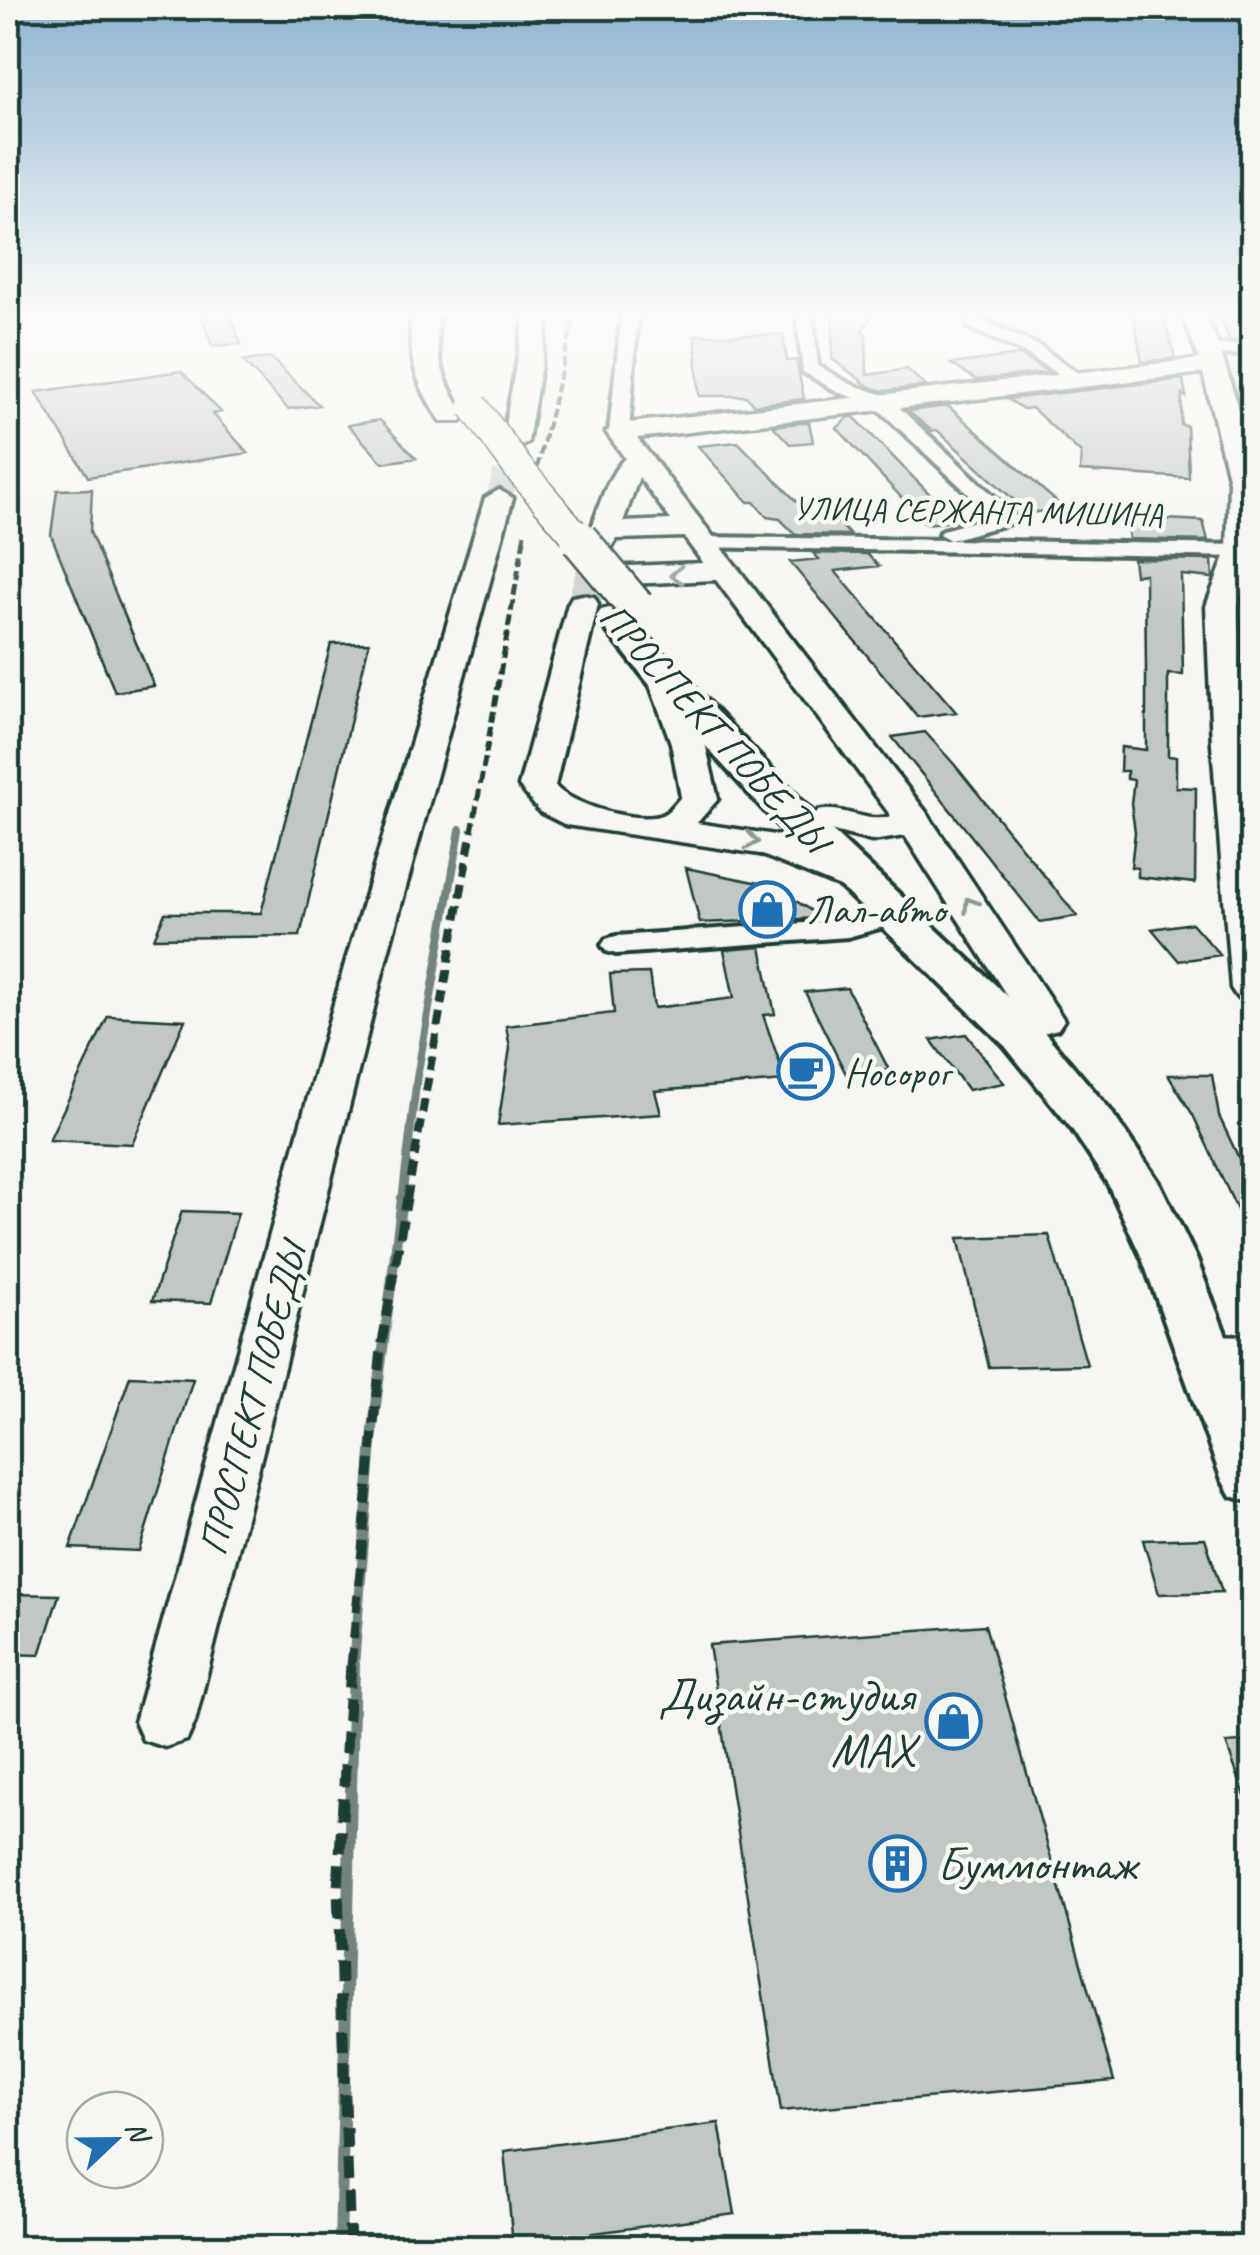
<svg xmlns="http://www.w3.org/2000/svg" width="1260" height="2255" font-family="Caveat,sans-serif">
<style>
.built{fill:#e6e8e4}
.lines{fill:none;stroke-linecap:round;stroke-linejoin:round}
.stream-far3{stroke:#72847d;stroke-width:6}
.stream-far2{stroke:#72847d;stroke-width:8}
.stream-far1{stroke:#72847d;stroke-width:10}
.stream{stroke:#72847d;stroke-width:12}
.building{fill:#c1c8c3;stroke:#1f3d34;stroke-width:2.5}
.secondary-tunnel-far1{stroke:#cbd1cc;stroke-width:26;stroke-dasharray:26 12;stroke-linecap:butt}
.secondary-tunnel{stroke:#cbd1cc;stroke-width:32;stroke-dasharray:32 16;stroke-linecap:butt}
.street-casing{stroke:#1f3d34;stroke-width:8}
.secondary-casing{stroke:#1f3d34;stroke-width:7}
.primary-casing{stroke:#1f3d34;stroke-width:8}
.street{fill:#f6f6f2;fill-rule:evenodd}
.secondary{fill:#f6f6f2;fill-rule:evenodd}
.primary{fill:#f6f6f2;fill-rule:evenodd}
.rail-far4{stroke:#1f3d34;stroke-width:4;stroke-dasharray:9 4;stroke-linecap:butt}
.rail-far3{stroke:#1f3d34;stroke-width:5;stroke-dasharray:11 5;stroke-linecap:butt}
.rail-far2{stroke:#1f3d34;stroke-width:8;stroke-dasharray:14 8;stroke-linecap:butt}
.rail-far1{stroke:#1f3d34;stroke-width:9;stroke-dasharray:18 9;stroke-linecap:butt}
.rail{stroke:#1f3d34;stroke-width:11;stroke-dasharray:22 11;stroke-linecap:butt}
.primary-bridge-far1-casing{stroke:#1f3d34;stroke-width:32;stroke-linecap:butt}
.primary-bridge-casing{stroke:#1f3d34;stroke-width:41;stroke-linecap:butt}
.primary-bridge-far1{stroke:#f6f6f2;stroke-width:29}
.primary-bridge{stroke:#f6f6f2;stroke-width:36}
.oneway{stroke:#8a9a93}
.labels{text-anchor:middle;stroke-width:9;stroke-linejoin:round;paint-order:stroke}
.far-street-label{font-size:32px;fill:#1f3d34;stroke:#f6f6f2}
.street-label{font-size:40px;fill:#1f3d34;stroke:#f6f6f2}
.poi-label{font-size:40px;fill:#1f3d34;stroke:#f6f6f2;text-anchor:start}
.near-poi-label{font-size:48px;fill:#1f3d34;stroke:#f6f6f2;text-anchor:end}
</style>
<rect width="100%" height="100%" fill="#f6f6f2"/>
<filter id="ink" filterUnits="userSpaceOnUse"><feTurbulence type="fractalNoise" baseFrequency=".01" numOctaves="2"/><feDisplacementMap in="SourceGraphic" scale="20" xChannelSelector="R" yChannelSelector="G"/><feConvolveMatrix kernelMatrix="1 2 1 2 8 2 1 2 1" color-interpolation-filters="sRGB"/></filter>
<g filter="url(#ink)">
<path class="built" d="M1252,356V454H1251L1226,357Z"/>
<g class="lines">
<path class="stream-far3" d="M459,832L460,828"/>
<path class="stream-far2" d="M402,1200L417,1077L460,830"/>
<path class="stream-far1" d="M354,1666L373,1429L402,1198"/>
<path class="stream" d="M340,2248L354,1664"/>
</g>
<path class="building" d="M200,311H229L241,344L212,346Z
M833,311H877L862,330L866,334L867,375L907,369L926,386L883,391L870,387L832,359Z
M1133,311H1162L1175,358L1142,362Z
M1220,315L1252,316V340L1230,341Z
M695,335H783L787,361L796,360L804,399L754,405L746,396H699Z
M1019,355L1048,372L977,380L951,364Z
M271,358L319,405L288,409L243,361Z
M181,371L221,412L213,414L248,453L88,477L36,392Z
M1183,379L1186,397L1182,394L1181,425L1187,426L1189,478L1080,471L1081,453L1032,408L1023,409L1008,399Z
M948,406L1042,489L1065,509L1028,513L937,430L932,431L908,411Z
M849,417H854L956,521L926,524L837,428Z
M380,420L416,458L383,463L348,425Z
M809,422L813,442L790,444L773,426Z
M738,442L815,520L834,518L850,535L795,534L780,519L767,517L754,502H748L698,446Z
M92,489L90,532L154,686L115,692L51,535L57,490Z
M1126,517L1203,521L1208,541L1129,539Z
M813,553L867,554L879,566L835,571L956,712L918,717L790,562L819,559Z
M1133,559L1212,560L1213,578L1181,575L1183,675L1168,674V756L1176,757V787L1196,788L1195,883L1138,877V868L1131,867L1135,832L1131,803L1134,780L1127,779V771H1120L1121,747L1146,750V672L1145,574L1135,575Z
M369,643L300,936L154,938L165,913H261L331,644Z
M925,732L954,764L1077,916L1040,922L892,737Z
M686,868L759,883L787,895L822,918L700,923Z
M1192,923L1220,955L1179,961L1152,929Z
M761,947L775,1014L763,1015L786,1081L655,1091L661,1114L498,1125L510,1048L506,1026L614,1013L610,974L649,973L654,1008L734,998L724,950Z
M847,988L889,1070L847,1076L805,992Z
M108,1016L185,1020L132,1144L49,1140Z
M966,1034L1004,1083L968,1090L931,1040Z
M1168,1075H1212L1219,1116L1252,1186V1242L1193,1115Z
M182,1211L238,1213L211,1303L152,1301Z
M1049,1235L1087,1365L989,1367L958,1238Z
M130,1376L193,1379L139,1551L70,1548Z
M1205,1538L1222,1592L1159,1594L1143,1540Z
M8,1594L59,1595L40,1655L8,1654Z
M985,1625L1114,2081L781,2111L709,1645Z
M1252,1741V1806L1249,1807L1226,1743Z
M719,2123L735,2214L513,2244L504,2151Z"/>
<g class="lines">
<path class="secondary-tunnel-far1" d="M499,498L515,442"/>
<path class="secondary-tunnel" d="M583,604L601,543"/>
<defs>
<path id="street" d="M622,311H638L629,432L619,438L609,432Z
M796,311H812L818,366L850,384L887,396L1017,518L1014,522L950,540L1242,545L1252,551L1242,557L695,547L691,543L702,537L950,540L939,534L943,530L992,516L873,404L838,392L803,372Z
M963,311H979L982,320L1039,346L1086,379L1083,383H1071L1027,354L968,327Z
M1252,344V354L1209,355L1200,350L1209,345Z
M895,906L905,909L909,915L905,921L848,937L616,954L606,951L602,945L606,939L616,936L847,920Z"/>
<path id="secondary" d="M526,311H550L528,442L515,450L502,442Z
M1181,311H1204C1237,385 1260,481 1252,562C1250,580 1237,595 1238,613C1244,742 1260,872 1252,1000L1237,997L1231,988L1212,745L1206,606L1227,551L1229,481L1203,373L637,438L926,812L1064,1020L1058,1029L1043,1033L1028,1029L905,836L872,841L818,827L813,819L818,811C844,805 865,825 891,816L716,580L628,584L617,581L613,575L617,569L628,566L703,563L684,537L617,539L611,549H591L586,543C597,516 604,479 625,458L606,432L619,424L1199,359ZM639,477L671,520L623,522Z
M499,490L513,498L386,960L195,1722L187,1740L165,1747L143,1740L135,1722L346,960L485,498Z
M583,595L594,597L598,604L555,786C571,805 641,826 664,814C670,811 676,802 681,797L671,743L647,677L651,670H675L705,743L718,799L697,823L781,836L873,873L878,881L873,889L859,893L845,889L760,854L566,825L540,812L519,786L568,604L572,597Z
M1207,1335L1252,1336V1370L1207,1369L1189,1364L1181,1352L1189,1340Z"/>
<path id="primary" d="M413,311H439C433,352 442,382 465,415L461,421H441C416,385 406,354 413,311Z
M613,607L625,610L676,669L817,817L1039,1026L1110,1110L1160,1184L1196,1258L1252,1403V1502L1231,1496L1222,1480L1142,1258L1108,1184L1072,1129L1005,1046L787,835L650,685L596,617L601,610Z"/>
</defs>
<use href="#street" class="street-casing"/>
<use href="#secondary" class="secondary-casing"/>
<use href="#primary" class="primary-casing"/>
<use href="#street" class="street"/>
<use href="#secondary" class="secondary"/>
<use href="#primary" class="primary"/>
<path class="rail-far4" d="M537,468L576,311
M523,542L525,531"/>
<path class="rail-far3" d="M472,832L524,539"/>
<path class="rail-far2" d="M407,1200L472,830"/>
<path class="rail-far1" d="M351,1666L381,1348L407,1198"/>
<path class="rail" d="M350,2248L338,1889L351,1664"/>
<defs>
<path id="primary-bridge-far1" d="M473,406L519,469L581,542"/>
<path id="primary-bridge" d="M579,539L636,607"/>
</defs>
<use href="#primary-bridge-far1" class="primary-bridge-far1-casing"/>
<use href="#primary-bridge" class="primary-bridge-casing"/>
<use href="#primary-bridge-far1" class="primary-bridge-far1"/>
<use href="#primary-bridge" class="primary-bridge"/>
</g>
<defs><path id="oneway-chevron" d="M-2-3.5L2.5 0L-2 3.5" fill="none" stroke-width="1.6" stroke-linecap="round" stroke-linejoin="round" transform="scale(2.5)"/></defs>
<g class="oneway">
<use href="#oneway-chevron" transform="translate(677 575) rotate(177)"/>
<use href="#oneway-chevron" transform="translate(752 841) rotate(9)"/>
<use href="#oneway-chevron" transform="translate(970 904) rotate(-123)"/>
</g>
</g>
<linearGradient id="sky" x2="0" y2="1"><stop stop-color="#8fb4d1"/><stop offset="0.5" stop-color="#fbfbf9"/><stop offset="1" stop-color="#fbfbf9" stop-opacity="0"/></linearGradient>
<rect width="1260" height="627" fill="url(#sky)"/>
<defs>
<symbol id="shop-ring" viewBox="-11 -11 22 22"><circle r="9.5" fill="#f6f6f2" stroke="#1f6fb2" stroke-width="1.5"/><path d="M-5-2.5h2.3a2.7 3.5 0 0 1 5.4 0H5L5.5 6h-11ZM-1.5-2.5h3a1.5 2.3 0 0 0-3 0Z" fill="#1f6fb2"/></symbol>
<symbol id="cafe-ring" viewBox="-11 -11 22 22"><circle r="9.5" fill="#f6f6f2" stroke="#1f6fb2" stroke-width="1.5"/><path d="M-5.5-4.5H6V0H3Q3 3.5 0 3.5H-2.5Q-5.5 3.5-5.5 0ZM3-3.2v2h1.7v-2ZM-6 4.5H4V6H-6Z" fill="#1f6fb2"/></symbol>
<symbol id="building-ring" viewBox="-11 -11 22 22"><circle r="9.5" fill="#f6f6f2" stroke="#1f6fb2" stroke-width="1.5"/><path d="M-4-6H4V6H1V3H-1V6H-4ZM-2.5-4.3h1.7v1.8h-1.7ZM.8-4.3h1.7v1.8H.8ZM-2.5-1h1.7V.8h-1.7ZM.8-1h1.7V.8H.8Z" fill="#1f6fb2"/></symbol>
</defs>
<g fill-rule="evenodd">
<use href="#shop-ring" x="736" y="878" width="63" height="63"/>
<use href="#cafe-ring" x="774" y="1040" width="63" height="63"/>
<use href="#shop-ring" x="922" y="1690" width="63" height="63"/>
<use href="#building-ring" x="866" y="1832" width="63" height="63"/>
</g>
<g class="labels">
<g class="far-street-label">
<text transform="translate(978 511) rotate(1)" y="11">УЛИЦА СЕРЖАНТА МИШИНА</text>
</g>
<g class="street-label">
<text transform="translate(715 727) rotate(48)" y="14">ПРОСПЕКТ ПОБЕДЫ</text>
<text transform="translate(252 1399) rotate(-75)" y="14">ПРОСПЕКТ ПОБЕДЫ</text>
</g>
<g class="poi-label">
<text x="807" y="923">Лал-авто</text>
<text x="844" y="1086">Носорог</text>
</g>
<g class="near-poi-label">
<text x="914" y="1711">Дизайн-студия<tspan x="914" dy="55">МAX</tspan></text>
<text x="937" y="1880" text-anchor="start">Буммонтаж</text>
</g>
</g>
<rect width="1260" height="2255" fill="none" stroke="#f6f6f2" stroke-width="40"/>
<rect x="20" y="20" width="1220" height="2215" fill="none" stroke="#1f3d34" stroke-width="4" filter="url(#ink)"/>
<g transform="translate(115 2140) rotate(68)"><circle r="48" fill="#f6f6f2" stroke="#a0aca6" stroke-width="2.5"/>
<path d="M0-8L18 38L0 25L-18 38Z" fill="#1f6fb2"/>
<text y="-15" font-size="28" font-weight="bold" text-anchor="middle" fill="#1f3d34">N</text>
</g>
</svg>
